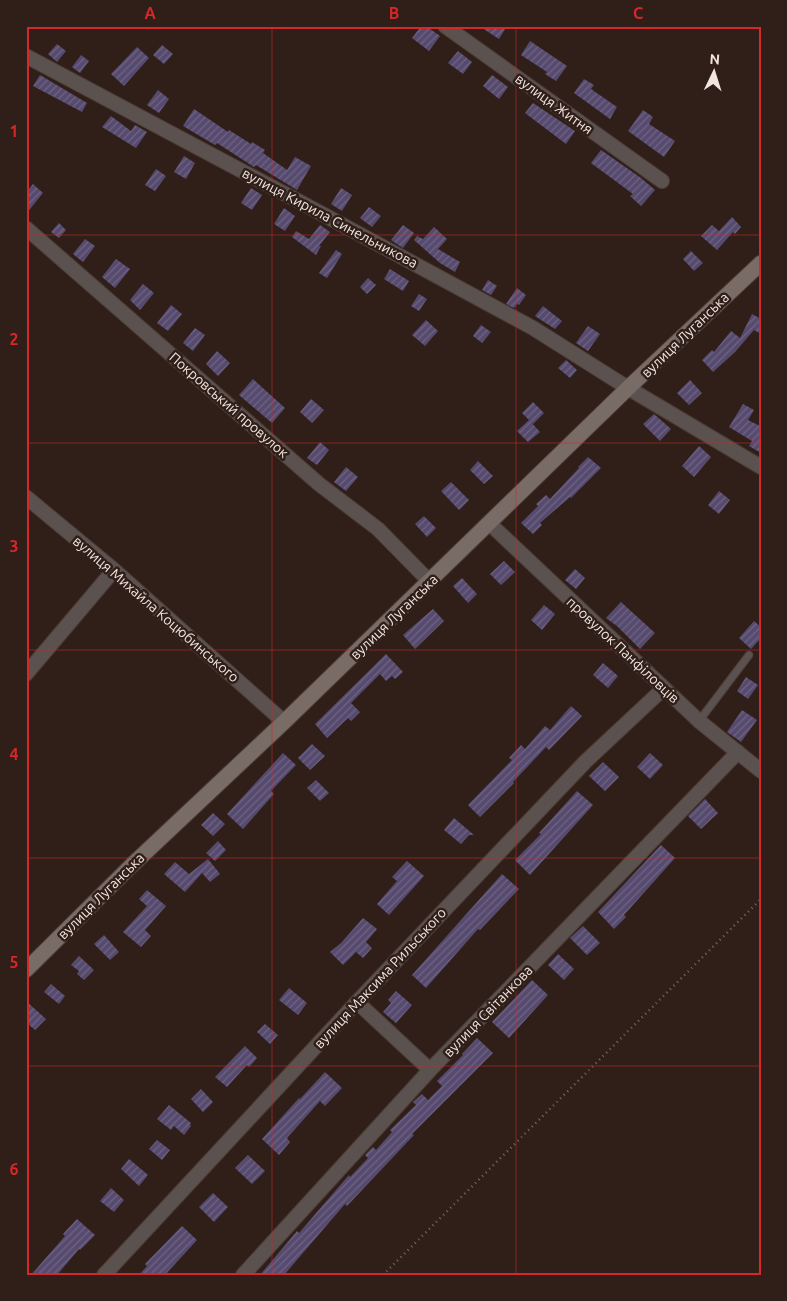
<svg xmlns="http://www.w3.org/2000/svg" width="787" height="1301" font-family="Ubuntu,sans-serif">
<style>
.building{fill:url(#building-hatch)}
.lines{fill:none;stroke-linecap:round;stroke-linejoin:round}
.service-casing{stroke:#4b3b35;stroke-width:9}
.minor-casing{stroke:#4b3b35;stroke-width:16}
.secondary-casing{stroke:#4b3b35;stroke-width:17}
.path{stroke:#796a64;stroke-width:2.5;stroke-dasharray:1 4;stroke-linecap:butt}
.service{stroke:#5b514f;stroke-width:7}
.minor{stroke:#5b514f;stroke-width:14}
.secondary{stroke:#796b66;stroke-width:15}
.grid{fill:none;stroke:#d62828;stroke-width:1;stroke-opacity:0.55}
.labels{text-anchor:middle;stroke-width:5;stroke-linejoin:round;paint-order:stroke}
.street-label{font-size:14px;fill:#f1e5e0;stroke:#301f19}
.neatline{fill:none;stroke:#d62828;stroke-width:2}
.grid-label{font-size:16px;text-anchor:middle;font-weight:bold;fill:#d62828}
</style>
<defs>
<pattern id="building-hatch" width="6" height="6" patternUnits="userSpaceOnUse" patternTransform="scale(1.25)"><rect width="6" height="6" fill="#564a6f"/><path d="M-1 1l2-2M0 6l6-6M5 7l2-2" fill="none" stroke="#6f6483"/></pattern>
</defs>
<rect width="100%" height="100%" fill="#301f19"/>
<path class="building" d="M421,26H426L440,36L429,51L412,38Z
M479,26H507L499,39Z
M530,41L567,66L556,81L545,74L547,72L521,55Z
M57,44L66,51L57,62L48,54Z
M162,45L173,54L164,64L153,55Z
M137,47L149,58L124,86L111,74Z
M458,51L472,62L463,74L448,63Z
M81,55L89,61L80,73L72,67Z
M40,75L87,103L82,112L33,86Z
M492,75L508,87L499,99L483,86Z
M584,79L594,85L591,89L617,107L610,119L574,93Z
M158,90L169,99L159,113L147,105Z
M533,103L575,131L566,144L525,113Z
M194,109L228,132L229,130L251,144L252,142L265,150L263,153L287,170L295,157L311,166L297,190L256,165L254,167L217,143L215,145L183,126Z
M643,110L653,117L649,124L675,141L664,157L628,131Z
M111,116L131,131L135,125L147,132L136,148L102,127Z
M601,150L641,178L655,190L641,206L630,196L633,194L591,163Z
M184,156L195,163L186,179L174,172Z
M156,169L166,176L155,191L145,185Z
M33,184L43,193L26,214V193Z
M251,188L262,195L252,210L241,203Z
M341,188L352,195L342,211L331,204Z
M369,207L381,216L372,227L360,218Z
M284,208L295,216L285,231L274,224Z
M732,217L741,227L735,234L733,232L717,250L701,236L712,225L719,231Z
M59,223L66,230L59,238L51,232Z
M320,225L330,232L319,246H321L316,255L292,237L296,231L309,239Z
M403,225L414,233L403,248L391,240Z
M434,227L447,239L438,249L460,262L455,272L440,263L414,240L417,236L423,239Z
M85,239L95,246L83,262L73,254Z
M336,250L342,254L327,278L319,273Z
M691,251L703,263L694,271L683,259Z
M116,259L130,269L115,288L102,277Z
M390,269L409,281L403,291L384,279Z
M368,278L376,285L367,294L360,287Z
M488,280L497,286L491,295L482,290Z
M143,284L154,293L140,310L130,300Z
M517,288L526,295L519,305L517,304L514,308L506,304Z
M419,294L427,299L419,311L411,306Z
M171,305L182,314L168,331L157,323Z
M543,306L562,321L555,329L535,316Z
M752,314L761,319V334L754,330L735,352L713,372L702,360L712,350L714,352L731,331L740,338Z
M426,320L438,331L425,346L412,335Z
M481,325L491,332L482,343L473,336Z
M588,326L600,334L588,351L576,343Z
M195,328L205,335L193,351L183,343Z
M217,351L230,363L218,376L206,364Z
M566,360L577,370L570,378L558,368Z
M253,379L285,408L272,423L239,395Z
M690,380L702,393L689,405L677,393Z
M311,399L324,410L312,423L300,412Z
M533,402L544,413L533,424L522,413Z
M743,404L754,410L748,420L760,426L761,425V453L749,446L752,441L729,427Z
M654,414L671,429L660,441L643,424Z
M529,420L540,432L528,442L517,431Z
M320,442L329,450L317,465L307,458Z
M699,446L711,457L694,477L682,466Z
M588,457L601,468L571,498L570,497L540,523L542,525L533,534L521,523L538,506L536,504L546,495L550,499L579,468L578,467Z
M478,461L493,476L484,484L470,470Z
M346,467L358,477L346,491L334,482Z
M451,482L469,500L459,510L441,491Z
M719,491L730,500L719,514L708,505Z
M424,516L436,528L427,537L415,524Z
M504,561L515,572L501,585L490,574Z
M575,569L585,578L576,589L565,580Z
M462,578L477,594L468,603L453,586Z
M621,602L655,633L640,649L617,626L606,618Z
M544,605L555,614L542,630L531,620Z
M433,609L444,621L415,649L403,635Z
M754,621L761,627V638L751,649L739,638Z
M386,654L403,672L395,679L392,676L386,681L380,674L351,703L360,712L351,721L348,718L327,738L315,724Z
M603,663L618,676L608,688L593,675Z
M746,677L758,685L748,699L737,691Z
M571,706L582,716L549,750L546,747L513,782L514,783L480,817L468,805L512,760L509,758L521,745L525,749L545,726L550,730Z
M742,710L757,720L741,742L727,732Z
M312,744L325,756L310,770L298,758Z
M283,753L296,765L271,791L274,794L243,829L227,814Z
M650,753L663,765L650,779L637,767Z
M603,762L619,777L605,791L589,776Z
M316,780L329,793L320,801L307,788Z
M577,791L593,805L530,875L515,860L541,834L539,833Z
M705,799L718,813L701,829L688,816Z
M213,813L225,824L213,836L201,825Z
M454,818L474,835H469L461,844L444,830Z
M218,841L226,850L215,861L206,853Z
M661,845L675,858L624,915L626,917L614,929L598,912Z
M208,859L220,874L210,882L202,873L185,892L164,874L175,862L189,874Z
M407,861L424,876L389,915L377,904L397,881L392,877Z
M502,874L519,889L480,930L478,929L426,988L412,975Z
M147,890L166,906L145,930L151,936L141,947L123,932L147,906L139,899Z
M363,918L377,929L366,942L372,948L363,958L356,952L343,965L330,952L341,943Z
M583,926L600,943L587,955L570,938Z
M104,935L119,952L110,960L94,944Z
M558,954L574,969L564,980L548,965Z
M79,956L94,970L84,980L77,974L79,971L71,965Z
M532,980L548,995L509,1038L492,1022Z
M51,984L65,996L59,1004L44,992Z
M289,988L307,1003L298,1015L279,1000Z
M396,991L412,1005L396,1023L383,1012L391,1003L388,1000Z
M26,1001L46,1019L35,1030L26,1022Z
M265,1024L278,1035L270,1044L257,1032Z
M477,1038L493,1053L412,1134L414,1135L347,1206L345,1204L284,1275H260L297,1231L299,1233L349,1175L350,1177L368,1158L365,1155L373,1147L376,1150L392,1132L390,1130L416,1105L413,1102L422,1094L428,1100L442,1086L437,1081L463,1055L462,1054Z
M245,1046L257,1058L249,1067L247,1065L227,1087L215,1077Z
M325,1072L342,1088L325,1106L320,1101L287,1138L290,1142L279,1155L262,1139L299,1098L300,1099Z
M201,1089L213,1102L203,1112L191,1099Z
M169,1105L191,1123L190,1124L191,1126L184,1135L174,1126L171,1130L157,1119Z
M157,1140L170,1150L162,1160L149,1149Z
M248,1155L265,1171L252,1184L235,1168Z
M129,1159L148,1175L139,1186L121,1169Z
M111,1188L124,1200L114,1212L100,1201Z
M213,1193L228,1207L214,1222L199,1207Z
M77,1219L95,1235L80,1250L79,1249L57,1275H31L65,1236L63,1234Z
M182,1226L197,1240L165,1275H139L147,1266L145,1264Z"/>
<g class="lines">
<defs>
<path id="service" d="M699,721L749,655"/>
<path id="minor" d="M445,26L662,181
M26,56L302,203L533,328L628,388L761,467
M26,228L319,484L378,529L430,582
M26,497L114,570L284,722
M490,524L699,721L761,771
M26,674L114,570
M357,1002L430,1070
M104,1275L357,1002L586,761L663,689
M243,1275L430,1070L738,752"/>
<path id="secondary" d="M26,970L132,865L284,722L628,388L761,263"/>
</defs>
<use href="#service" class="service-casing"/>
<use href="#minor" class="minor-casing"/>
<use href="#secondary" class="secondary-casing"/>
<path class="path" d="M383,1275L761,899"/>
<use href="#service" class="service"/>
<use href="#minor" class="minor"/>
<use href="#secondary" class="secondary"/>
</g>
<path class="grid" d="M272,26V1275M516,26V1275M26,235H761M26,443H761M26,650H761M26,858H761M26,1066H761"/>
<g class="labels">
<g class="street-label">
<text transform="translate(554 104) rotate(36)" y="5">вулиця Житня</text>
<text transform="translate(330 218) rotate(28)" y="5">вулиця Кирила Синельникова</text>
<text transform="translate(685 335) rotate(-44)" y="5">вулиця Луганська</text>
<text transform="translate(229 405) rotate(41)" y="5">Покровський провулок</text>
<text transform="translate(156 609) rotate(41)" y="5">вулиця Михайла Коцюбинського</text>
<text transform="translate(394 617) rotate(-44)" y="5">вулиця Луганська</text>
<text transform="translate(623 650) rotate(43)" y="5">провулок Панфіловців</text>
<text transform="translate(101 896) rotate(-45)" y="5">вулиця Луганська</text>
<text transform="translate(380 978) rotate(-47)" y="5">вулиця Максима Рильського</text>
<text transform="translate(488 1011) rotate(-46)" y="5">вулиця Світанкова</text>
</g>
</g>
<rect width="787" height="1301" fill="none" stroke="#301f19" stroke-width="55"/>
<g transform="translate(714 72) rotate(4)" stroke="#301f19" stroke-width="4" paint-order="stroke">
<path d="M0-4L9 19L0 12L-9 19Z" fill="#f1e5e0"/>
<text y="-8" font-size="14" font-weight="bold" text-anchor="middle" fill="#f1e5e0">N</text>
</g>
<rect x="28" y="28" width="732" height="1246" class="neatline"/>
<g class="grid-label">
<text x="150" y="19">A</text>
<text x="394" y="19">B</text>
<text x="638" y="19">C</text>
<text x="14" y="137">1</text>
<text x="14" y="345">2</text>
<text x="14" y="552">3</text>
<text x="14" y="760">4</text>
<text x="14" y="968">5</text>
<text x="14" y="1175">6</text>
</g>
</svg>
